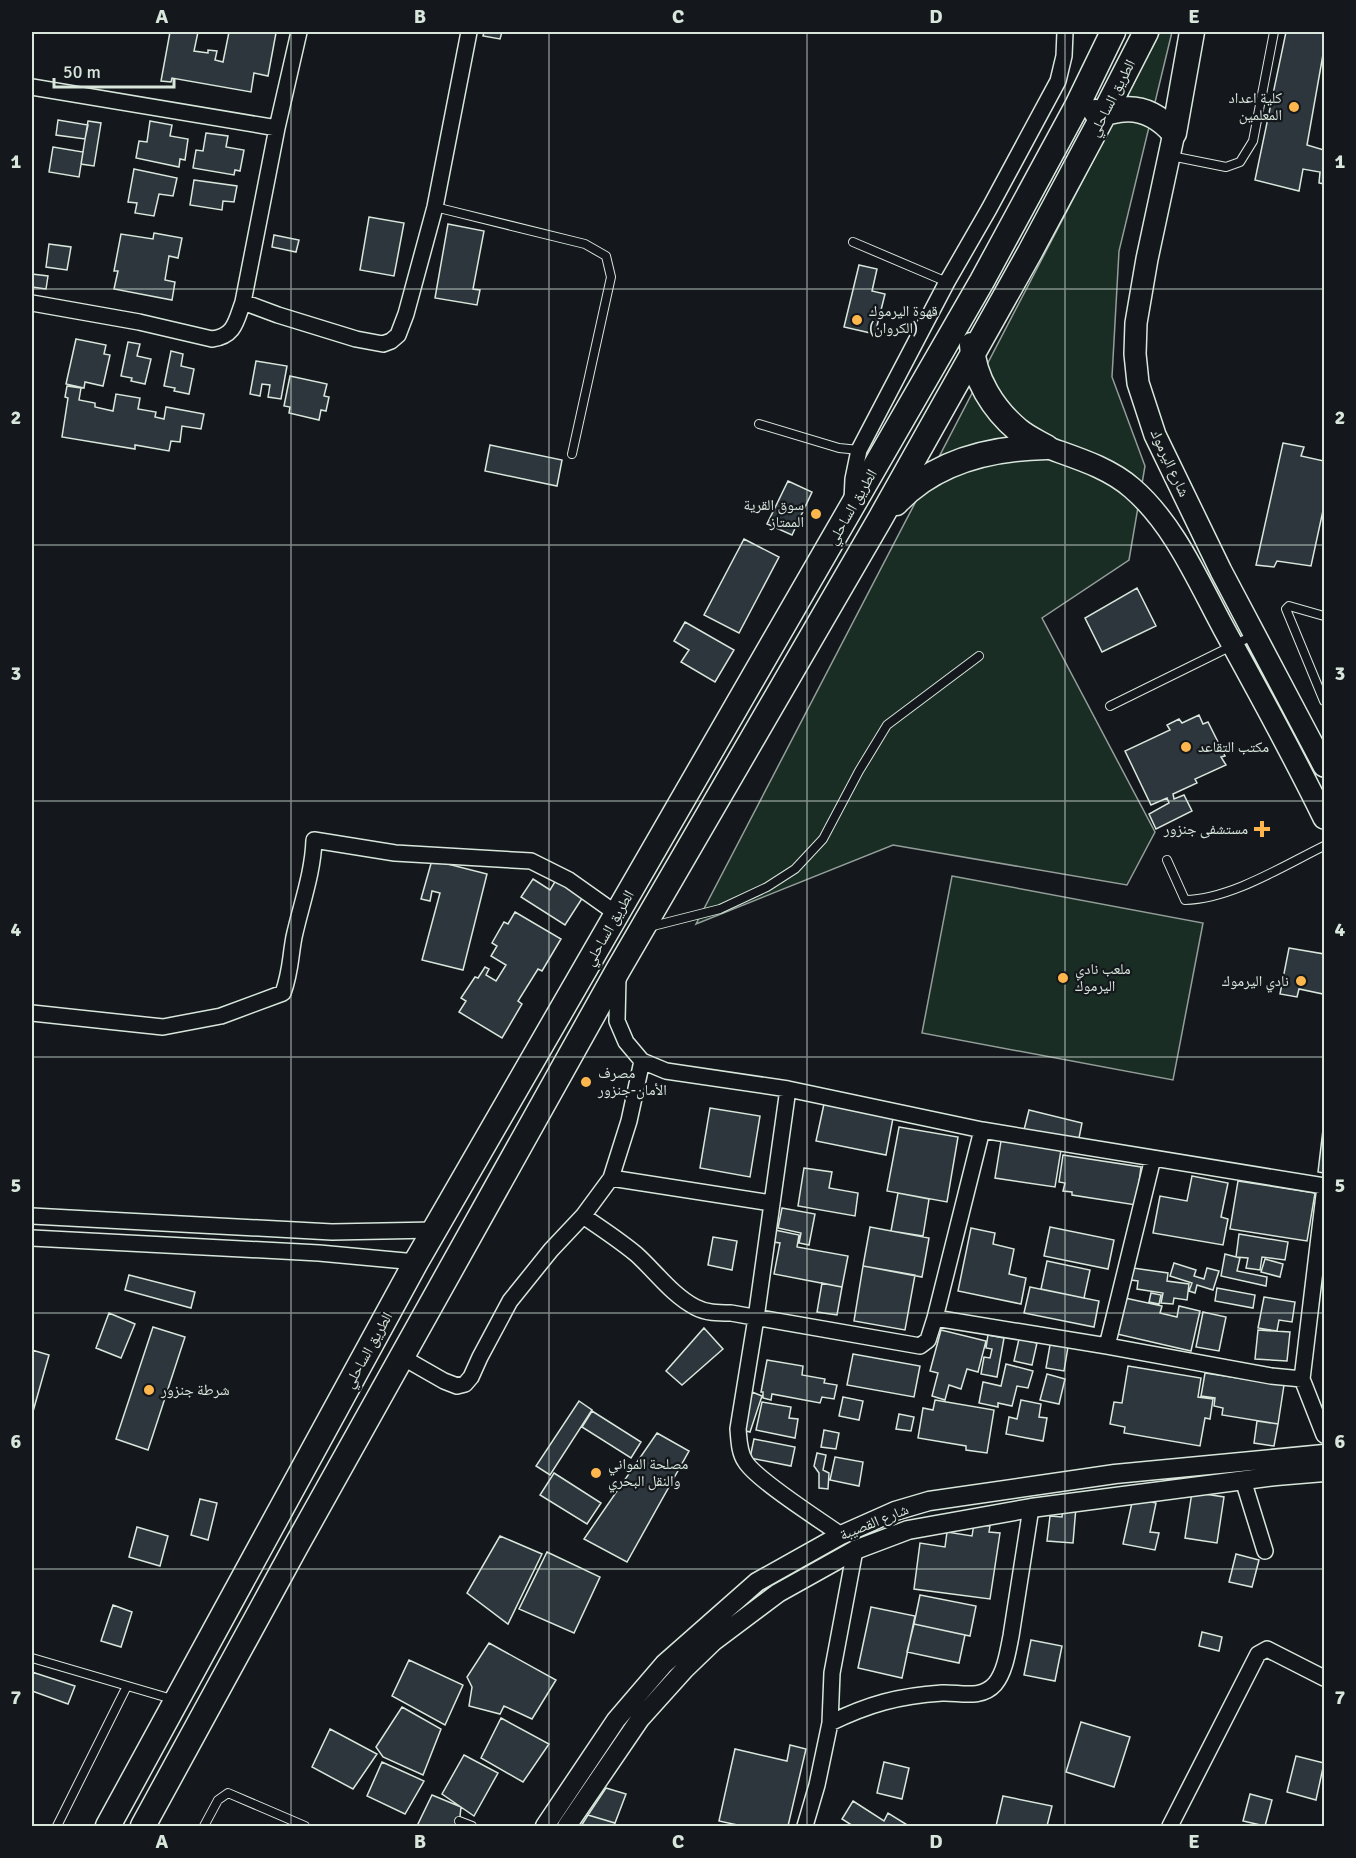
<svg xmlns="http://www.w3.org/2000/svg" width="1356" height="1858" font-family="Signika,'Noto Naskh Arabic',sans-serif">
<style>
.green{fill:#1a2d24;stroke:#939e99;stroke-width:1.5}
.building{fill:#2c363c;stroke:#d8e6dc;stroke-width:1.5}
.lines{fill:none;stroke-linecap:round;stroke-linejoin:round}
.service-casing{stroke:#d8e6dc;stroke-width:10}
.minor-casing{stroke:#d8e6dc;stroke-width:18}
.tertiary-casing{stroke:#d8e6dc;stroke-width:21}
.secondary-casing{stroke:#d8e6dc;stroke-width:24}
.trunk-casing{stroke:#d8e6dc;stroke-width:27}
.service{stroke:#14181c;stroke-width:8}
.minor{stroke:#14181c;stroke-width:15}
.tertiary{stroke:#14181c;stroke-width:18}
.secondary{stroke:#14181c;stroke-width:21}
.trunk{stroke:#14181c;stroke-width:24}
.grid{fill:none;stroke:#d8e6dc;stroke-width:1.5;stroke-opacity:0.55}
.poi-dot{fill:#ffb74d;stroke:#14181c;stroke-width:2}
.labels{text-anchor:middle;stroke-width:4.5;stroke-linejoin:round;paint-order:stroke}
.street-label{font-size:15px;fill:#d8e6dc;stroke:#14181c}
.poi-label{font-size:15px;fill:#d8e6dc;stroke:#14181c;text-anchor:start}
.neatline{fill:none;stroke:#d8e6dc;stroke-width:2}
.grid-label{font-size:20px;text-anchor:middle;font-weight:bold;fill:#d8e6dc}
</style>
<rect width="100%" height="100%" fill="#14181c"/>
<path class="green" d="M1160,32H1172L1119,251L1112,377L1145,466L1129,560L1042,618L1155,832L1127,885L893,845L696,924Z
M952,876L1203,923L1173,1080L922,1033Z"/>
<path class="building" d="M170,32H198L194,51L208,53V50L217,51L215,60L223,62L229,32L276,33L268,76L254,73L251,92L172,78L171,82L161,81Z
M484,32H502L500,39L483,36Z
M1286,32H1324V49L1307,145L1324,150V184L1319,183L1320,172L1303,169L1299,191L1255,180Z
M58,120L88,125L85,139L56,135Z
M88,121L101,123L94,166L81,164Z
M150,121L172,125L170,136L188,139L185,160L180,159L179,167L136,158L139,141L147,142Z
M206,133L228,136L226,147L244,150L240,171L235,170L234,175L193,168L196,150L203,151Z
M53,147L83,152L79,177L49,172Z
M134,169L177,178L173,196L159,194L154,216L135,213L137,203L128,202Z
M194,180L237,186L234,202L223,201L222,210L190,205Z
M369,217L404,223L394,276L360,270Z
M448,224L484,231L473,289L480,290L477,305L435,298Z
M154,233L182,238L178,258L169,256L165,280L175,282L172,300L114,289L118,271H114L121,234L153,239Z
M274,235L299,240L296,252L272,247Z
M49,244L71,247L67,270L46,267Z
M859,265L877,269L872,291L885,294L875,334L844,327Z
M32,274L48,276L46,289L32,287Z
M76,339L106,345L104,354L110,355L103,386L85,382L84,388L66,384Z
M128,342L140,344L137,356L151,359L145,384L131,381L132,378L121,376Z
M171,351L183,354L181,366L194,369L189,394L174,391L175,388L164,386Z
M256,361L287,366L281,399L268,397L270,385L262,384L260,396L250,394Z
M290,376L327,384L324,396L329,397L326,411L321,410L319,420L289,413L290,407L284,406Z
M67,386L81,388L79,400L95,403V407L113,411L116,394L140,398L138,409L156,412L155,417L164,419L166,407L204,414L201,429L182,426L180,442L171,441L169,451L135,445V449L62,437L68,398L65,397Z
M1283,443L1304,447L1301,456L1324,461V506L1311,566L1277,561L1274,567L1256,565Z
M490,445L562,460L557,486L485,471Z
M788,481L812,492L792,535L767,524Z
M744,539L779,557L739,633L704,615Z
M1137,588L1156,626L1102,652L1085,618Z
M685,622L734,650L715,682L681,662L689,650L674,641Z
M1199,715L1203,724L1208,722L1225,756L1221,757L1226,765L1195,779L1197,783L1173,794L1174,799L1184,795L1192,811L1156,829L1149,814L1169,803L1167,798L1151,805L1125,751L1170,730L1167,725L1179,719L1182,723Z
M432,860L487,874L463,970L422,960L440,893L432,891L430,901L421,899Z
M533,879L550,890L556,880L583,897L565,925L521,897Z
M515,912L561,939L542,971L538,969L518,1001L522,1004L502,1038L459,1012L466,1001L461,998L475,977L478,978L485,967L489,969L486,975L496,981L506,965L491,956L497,946L492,943L504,922L508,924Z
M1289,948L1324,954L1323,994L1299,989L1297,997L1280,994Z
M824,1104L893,1118L886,1155L816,1141Z
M710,1108L760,1116L750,1177L700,1168Z
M1029,1110L1082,1123L1078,1143L1024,1130Z
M1324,1121V1173L1318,1172Z
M899,1127L958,1137L947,1202L887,1191Z
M1001,1141L1061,1150L1055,1187L995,1178Z
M1063,1155L1141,1167L1136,1205L1072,1195V1192L1063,1191L1065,1183L1059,1182Z
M804,1168L832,1172L829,1188L858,1193L855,1216L798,1206Z
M1192,1176L1228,1183L1221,1217L1228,1219L1223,1245L1153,1233L1160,1196L1187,1201Z
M1238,1181L1315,1193L1307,1241L1230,1229Z
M898,1193L929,1199L923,1236L891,1231Z
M782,1208L815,1214L809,1245L799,1243L801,1233L778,1228Z
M870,1227L929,1238L922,1277L863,1266Z
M1050,1227L1114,1240L1108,1269L1044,1256Z
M971,1228L995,1233L993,1244L1014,1249L1009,1274L1026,1278L1021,1304L958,1291Z
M775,1230L799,1235L797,1247L848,1256L842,1287L774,1274L780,1243L773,1242Z
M1239,1234L1288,1242L1285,1260L1262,1257L1260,1270L1246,1268L1248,1258L1236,1257Z
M713,1237L737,1241L732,1270L708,1265Z
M1225,1254L1240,1258L1237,1271L1267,1277L1266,1286L1221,1276Z
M1265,1259L1283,1264L1280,1277L1261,1272Z
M1047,1261L1090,1270L1084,1298L1041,1289Z
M1174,1263L1196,1270L1194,1276L1204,1279L1207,1268L1219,1271L1213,1290L1197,1285L1195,1293L1189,1291L1192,1283L1170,1276Z
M863,1266L915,1275L905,1330L854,1321Z
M1133,1268L1168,1273L1167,1281L1189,1284L1187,1300L1174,1298L1173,1304L1161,1303L1163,1293L1137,1289L1138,1281L1131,1280Z
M129,1275L195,1292L191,1308L125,1290Z
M822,1283L842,1287L837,1315L817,1312Z
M1030,1287L1099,1301L1094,1327L1024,1313Z
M1217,1288L1255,1295L1253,1308L1215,1301Z
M1151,1293L1161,1295L1159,1304L1149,1302Z
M1264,1297L1295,1302L1292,1322L1279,1320L1277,1331L1258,1328Z
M1125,1298L1162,1306L1160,1313L1177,1317L1179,1306L1200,1311L1191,1351L1117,1334Z
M1203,1312L1226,1317L1219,1351L1196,1347Z
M109,1313L135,1324L121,1358L96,1348Z
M153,1327L185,1337L148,1450L116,1439Z
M704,1328L723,1349L682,1385L666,1371Z
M941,1330L986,1341L978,1372L967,1369L961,1389L949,1385L945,1400L932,1396L938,1373L930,1371Z
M1258,1330L1290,1332L1287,1361L1255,1359Z
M988,1335L1004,1338L997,1377L981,1374L984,1357L990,1358L992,1349L986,1348Z
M1019,1339L1037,1343L1032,1365L1014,1361Z
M1050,1345L1068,1347L1064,1371L1046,1368Z
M32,1350L49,1355L32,1415Z
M853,1354L920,1366L914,1397L847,1385Z
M767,1360L803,1366L802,1375L825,1379L824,1383L837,1385L834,1399L822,1397L820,1403L772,1394L771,1400L763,1398V1392H761Z
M1006,1364L1033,1371L1028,1388L1017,1386L1012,1406L998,1403V1407L979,1403L983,1382L1001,1386Z
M1128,1366L1201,1378L1198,1397L1213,1399L1210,1419L1205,1418L1200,1446L1124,1433L1125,1427L1110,1424L1114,1402L1122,1403Z
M1205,1373L1284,1385L1278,1424L1222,1415L1223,1408L1214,1406L1215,1398L1201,1396Z
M1047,1374L1065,1379L1059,1404L1040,1400Z
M752,1392L762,1396L750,1432L742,1430Z
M843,1397L863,1401L859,1420L839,1416Z
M935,1400L994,1410L987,1453L966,1450V1446L918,1438L923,1408L933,1410Z
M1021,1400L1041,1404L1039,1417L1047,1418L1043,1441L1006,1434L1009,1417L1017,1419Z
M579,1401L592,1410L550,1475L536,1466Z
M762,1402L791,1407L789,1418L798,1419L795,1438L756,1430Z
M592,1411L641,1442L631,1458L582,1427Z
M899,1414L914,1417L911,1431L896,1429Z
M1257,1421L1278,1424L1274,1446L1254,1443Z
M824,1430L839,1433L836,1449L821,1447Z
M657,1433L689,1451L627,1562L584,1539Z
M754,1439L795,1447L791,1466L750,1458Z
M817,1453L826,1455L823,1470L829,1473L828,1489L819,1488V1473L814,1466Z
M835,1457L863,1462L859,1486L830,1480Z
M554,1473L601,1503L587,1524L540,1495Z
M1192,1492L1224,1497L1217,1543L1185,1538Z
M1133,1498L1156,1503L1150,1532L1159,1533L1155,1550L1123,1544Z
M200,1499L217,1503L208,1540L191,1535Z
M1063,1506L1076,1507L1073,1543L1047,1541L1050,1516L1062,1517Z
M974,1524L990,1526L989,1532L1000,1533L990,1599L914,1589L920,1543L945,1547L947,1532L972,1536Z
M137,1527L168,1536L160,1566L129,1557Z
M500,1536L542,1554L508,1624L467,1593Z
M547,1552L600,1577L574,1633L519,1609Z
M1236,1554L1259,1560L1252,1587L1229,1582Z
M920,1595L976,1606L970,1636L914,1624Z
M113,1605L132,1612L121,1647L101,1641Z
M871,1607L915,1616L902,1678L858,1668Z
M914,1624L965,1635L959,1663L907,1652Z
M1202,1632L1222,1637L1219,1651L1199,1646Z
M1031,1640L1062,1646L1055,1681L1024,1675Z
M489,1643L556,1680L532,1719L504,1706L500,1714L469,1706L472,1687L467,1677Z
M409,1660L463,1685L445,1725L392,1696Z
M32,1672L75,1686L68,1704L32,1691Z
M402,1707L441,1729L423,1775L383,1757L376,1747Z
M501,1718L549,1744L523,1782L481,1758Z
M1081,1722L1130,1737L1114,1787L1066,1772Z
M330,1729L377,1754L353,1789L312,1767Z
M790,1745L806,1749L788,1826H742L719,1821L735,1749L787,1761Z
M464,1755L498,1773L474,1816L442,1794Z
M1296,1756L1324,1763L1316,1800L1287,1792Z
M382,1762L424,1781L405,1814L367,1796Z
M884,1762L909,1768L902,1799L877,1793Z
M606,1788L626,1794L615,1823L588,1815Z
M1250,1794L1272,1800L1265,1826L1243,1821Z
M432,1795L461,1807L459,1826H417Z
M1003,1796L1052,1806L1047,1826H996Z
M853,1801L884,1821L888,1813L909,1826H853L842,1819Z
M588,1815L615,1823L614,1826H581Z"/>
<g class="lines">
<defs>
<path id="service" d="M1171,156L1226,167L1240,162L1253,141L1274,32
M435,207L585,244L606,256L611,277L572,454
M853,242L947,282
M759,424L839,448L859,450
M1324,616L1289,606L1286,609L1324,701
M1110,706L1254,635
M1167,860L1185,900C1231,899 1283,866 1324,846
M649,927L720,909L767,887L795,869L823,839L859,771L887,725L979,656
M32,1658L172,1699
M459,1821L472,1826
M57,1826L127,1686
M204,1826L218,1800L228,1793L305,1826"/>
<path id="minor" d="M32,87L277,128
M243,302L277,128L299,32
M32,303L139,322L212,339C235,336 236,321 243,302L278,315L356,339L383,344L391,341L398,335L406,314L435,207L469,32
M852,501L853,479L859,450L947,282L989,209L1058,81L1064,56L1065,32
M618,976L617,1021L626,1042L642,1061L666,1071L788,1089L982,1130L1324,1186
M32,1013L163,1027L221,1016L283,993C291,971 290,958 294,937C301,905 313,873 314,840L395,853L531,861L569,880L617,914
M788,1089L756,1318L738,1429C739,1440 739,1452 745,1461C755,1479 820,1520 841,1535
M611,1178L771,1203
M1324,1195L1302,1379L1324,1435
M32,1216L332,1232L434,1230
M583,1216C601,1228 619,1240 636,1254C655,1271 672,1295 695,1307C706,1313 718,1313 731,1313L920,1346L928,1340L935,1318L982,1130
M32,1238L319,1253L416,1262
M935,1318L1107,1346L1271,1376L1302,1379
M1107,1346L1153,1158
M402,1357L444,1381L457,1386L465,1384L471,1377L480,1357L510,1301L551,1250L583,1216L611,1178L629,1121L642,1061
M1243,1480L1265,1551
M830,1723C869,1704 898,1696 942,1693C959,1692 981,1700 995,1684C1005,1672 1008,1651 1011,1636L1031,1508
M805,1826L817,1785L830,1723L832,1673L855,1550
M1170,1826L1258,1654L1267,1649L1324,1678"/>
<path id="tertiary" d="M545,1826L616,1720L664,1664L757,1582L841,1535L895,1511L929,1501L1115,1474L1324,1454
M567,1826L640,1719L685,1669L714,1641L778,1593L855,1550L908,1530L1031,1508L1276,1476L1324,1472"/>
<path id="secondary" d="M1174,133L1147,259L1136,323L1135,354L1138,383L1155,435L1221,571L1324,766
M1046,447C1076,458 1108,467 1132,488C1174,524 1198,581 1224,629C1258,691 1293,754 1324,818"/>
<path id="trunk" d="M1096,112C1106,115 1109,111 1119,110C1142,106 1160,117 1174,133
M1174,133L1192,32
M972,345C973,378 994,410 1018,430C1026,437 1037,442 1046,447
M896,503C935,461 991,448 1046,447
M108,1826L416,1262L982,281L1077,106L1113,32
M143,1826L295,1548L618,970L880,519L1030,252L1104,114L1146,32"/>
</defs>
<use href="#service" class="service-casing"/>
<use href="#minor" class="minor-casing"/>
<use href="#tertiary" class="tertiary-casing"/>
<use href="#secondary" class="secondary-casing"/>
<use href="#trunk" class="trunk-casing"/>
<use href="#service" class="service"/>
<use href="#minor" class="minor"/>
<use href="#tertiary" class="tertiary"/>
<use href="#secondary" class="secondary"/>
<use href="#trunk" class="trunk"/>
</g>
<path class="grid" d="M291,32V1826M549,32V1826M807,32V1826M1065,32V1826M32,289H1324M32,545H1324M32,801H1324M32,1057H1324M32,1313H1324M32,1569H1324"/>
<g class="poi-dot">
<circle cx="1294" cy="107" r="6"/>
<circle cx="857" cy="320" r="6"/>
<circle cx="816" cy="514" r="6"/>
<circle cx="1186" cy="747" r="6"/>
<path d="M1259 820h6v6h6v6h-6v6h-6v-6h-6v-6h6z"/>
<circle cx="1063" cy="978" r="6"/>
<circle cx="1301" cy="981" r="6"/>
<circle cx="586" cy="1082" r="6"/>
<circle cx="149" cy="1390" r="6"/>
<circle cx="596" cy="1473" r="6"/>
</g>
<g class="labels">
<g class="street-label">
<text transform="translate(1112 98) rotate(-63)" y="5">الطريق الساحلي</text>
<text transform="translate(1170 463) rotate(65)" y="5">شارع اليرموك</text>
<text transform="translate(852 507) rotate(-60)" y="5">الطريق الساحلي</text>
<text transform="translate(609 928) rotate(-60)" y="5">الطريق الساحلي</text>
<text transform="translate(368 1350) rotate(-61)" y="5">الطريق الساحلي</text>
<text transform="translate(874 1522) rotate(-22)" y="5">شارع القصيبة</text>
</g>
<g class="poi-label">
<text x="1282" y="103" text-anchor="end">كلية اعداد<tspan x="1282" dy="17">المعلمين</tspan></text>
<text x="869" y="316">قهوة اليرموك<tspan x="869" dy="17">(الكروان)</tspan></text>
<text x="804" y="510" text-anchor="end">سوق القرية<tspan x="804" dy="17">الممتاز</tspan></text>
<text x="1198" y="752">مكتب التقاعد</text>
<text x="1248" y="834" text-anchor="end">مستشفى جنزور</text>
<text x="1075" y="974">ملعب نادي<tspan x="1075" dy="17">اليرموك</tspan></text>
<text x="1289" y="986" text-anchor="end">نادي اليرموك</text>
<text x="598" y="1078">مصرف<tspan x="598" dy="17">الأمان-جنزور</tspan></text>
<text x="161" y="1395">شرطة جنزور</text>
<text x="608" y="1469">مصلحة المواني<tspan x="608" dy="17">والنقل البحري</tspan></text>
</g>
</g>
<rect width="1356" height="1858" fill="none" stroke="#14181c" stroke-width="66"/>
<path d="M54 78v9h120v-9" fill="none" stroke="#d8e6dc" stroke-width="3"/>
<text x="63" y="78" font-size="18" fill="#d8e6dc" stroke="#14181c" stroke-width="4.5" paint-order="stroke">50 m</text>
<rect x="33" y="33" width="1290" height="1792" class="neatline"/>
<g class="grid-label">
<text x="162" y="23">A</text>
<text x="420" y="23">B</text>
<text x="678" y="23">C</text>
<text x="936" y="23">D</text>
<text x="1194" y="23">E</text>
<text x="16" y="168">1</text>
<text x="1340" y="168">1</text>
<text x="16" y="424">2</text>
<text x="1340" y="424">2</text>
<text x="16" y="680">3</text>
<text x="1340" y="680">3</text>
<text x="16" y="936">4</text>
<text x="1340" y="936">4</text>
<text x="16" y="1192">5</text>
<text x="1340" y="1192">5</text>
<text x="16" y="1448">6</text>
<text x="1340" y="1448">6</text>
<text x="16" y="1704">7</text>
<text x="1340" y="1704">7</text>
<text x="162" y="1848">A</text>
<text x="420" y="1848">B</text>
<text x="678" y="1848">C</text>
<text x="936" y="1848">D</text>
<text x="1194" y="1848">E</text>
</g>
</svg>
